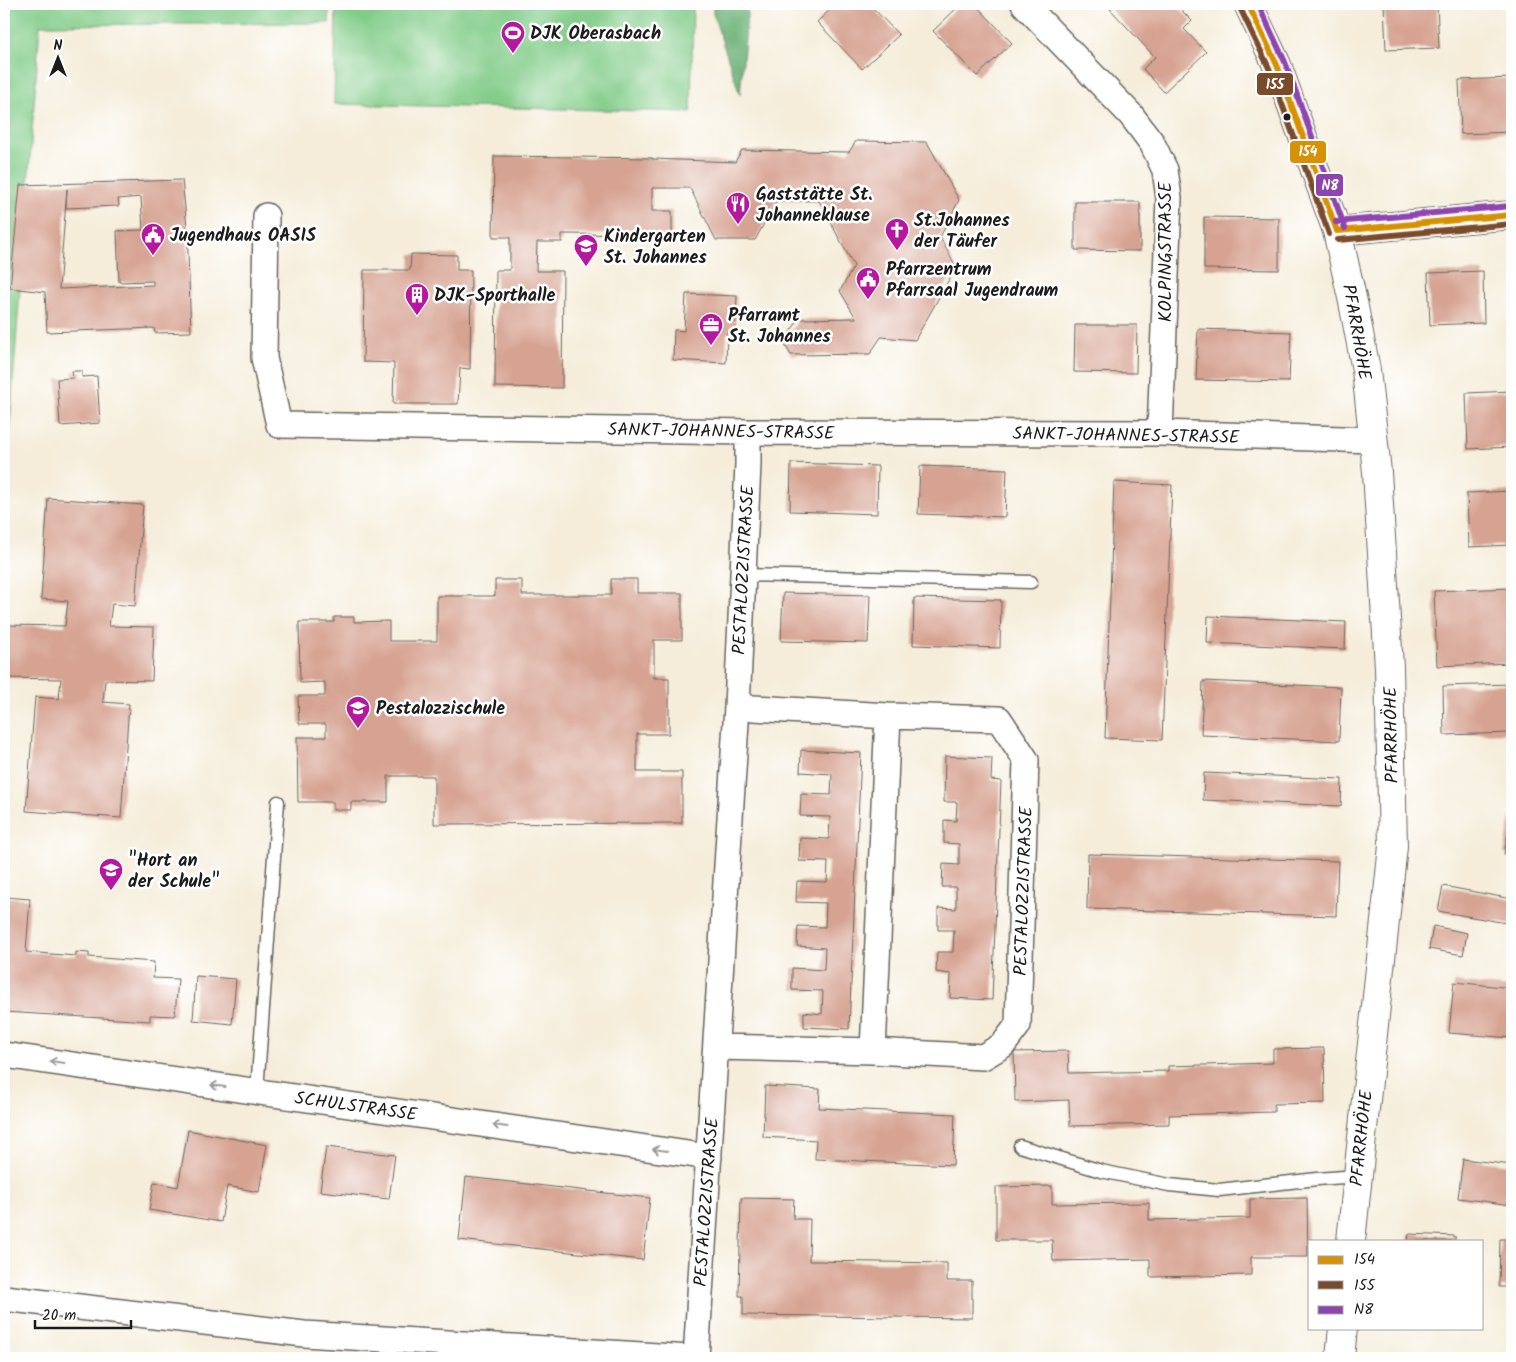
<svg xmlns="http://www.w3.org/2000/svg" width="1516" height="1362" font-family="Kalam,sans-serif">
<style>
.green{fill:#82cc89;stroke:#4f7452}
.forest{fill:#69b075;stroke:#426648}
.building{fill:#d6a291;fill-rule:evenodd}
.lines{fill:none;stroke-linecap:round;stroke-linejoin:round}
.service-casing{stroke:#68655e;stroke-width:15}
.minor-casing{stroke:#68655e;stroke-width:28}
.tertiary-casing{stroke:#68655e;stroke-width:30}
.service{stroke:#fff;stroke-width:12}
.minor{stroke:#fff;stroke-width:25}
.tertiary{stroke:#fff;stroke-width:28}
.bus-1-casing{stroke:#fff;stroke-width:10}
.bus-2-casing{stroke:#fff;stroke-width:10}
.bus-3-casing{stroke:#fff;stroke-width:10}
.bus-1{stroke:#d69104;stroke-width:6}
.bus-2{stroke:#7a4b2a;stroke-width:6}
.bus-3{stroke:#8e44ad;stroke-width:6}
.oneway{stroke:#999}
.bus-dot{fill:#1c1c1c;stroke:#fff;stroke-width:2}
.labels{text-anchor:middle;stroke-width:5;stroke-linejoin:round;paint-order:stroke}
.poi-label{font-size:18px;font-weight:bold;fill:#1c1c1c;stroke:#fff;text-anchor:start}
.street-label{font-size:18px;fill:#1c1c1c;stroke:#fff}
.line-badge{stroke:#fff;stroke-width:2}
.badge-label{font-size:14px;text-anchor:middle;font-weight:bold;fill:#fff}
</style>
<rect width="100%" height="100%" fill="#fff"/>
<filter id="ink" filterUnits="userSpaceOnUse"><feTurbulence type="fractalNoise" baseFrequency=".02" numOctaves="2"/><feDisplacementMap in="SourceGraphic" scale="10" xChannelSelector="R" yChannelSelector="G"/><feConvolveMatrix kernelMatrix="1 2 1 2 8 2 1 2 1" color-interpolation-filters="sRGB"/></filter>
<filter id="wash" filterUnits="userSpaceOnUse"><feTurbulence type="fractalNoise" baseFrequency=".0096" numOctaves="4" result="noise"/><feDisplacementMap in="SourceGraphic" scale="20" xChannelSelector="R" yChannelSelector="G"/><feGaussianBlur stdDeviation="1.12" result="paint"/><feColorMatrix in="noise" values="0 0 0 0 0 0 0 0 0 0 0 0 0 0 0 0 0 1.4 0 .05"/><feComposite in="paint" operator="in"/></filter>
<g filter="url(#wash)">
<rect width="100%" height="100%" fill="#f5edda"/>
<path class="green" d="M4,4H330L329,23L40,25L4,502Z
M336,4H693L691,112L334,104Z"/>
<path class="forest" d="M713,4H748L740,95L713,14Z"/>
<g id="blocks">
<path class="building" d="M836,4H869L899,35L862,69L817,22Z
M961,4H975L1012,43L977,76L933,31Z
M1116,4H1175L1192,21L1184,29L1206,52L1164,92L1143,69L1155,57L1110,9Z
M1384,4H1437L1439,48L1386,50Z
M1512,78V132L1461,134L1459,80Z
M856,141L927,142L959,200L940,237L956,267L915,340L881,337L870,354L791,355L783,342L799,319L856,318L840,291L854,266L819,201L777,200L755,240H716L690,188H652V211H672V235L562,234V242H537L536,271H563L562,388L495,387L496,270H510V237H493L494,156L652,158V159L735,162L742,150L849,152Z
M182,180L187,227L191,332L155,333L154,328L47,332L45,292L10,288L20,185ZM67,189L66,208L119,206L118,199L141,197L143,230L117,231L119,282L153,281V285L59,289Z
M1075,202H1140V251L1075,250Z
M1204,217L1279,218V270L1204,269Z
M411,254L457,255V270H471L470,369L460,368L458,404H393L394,363L363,362L364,270H410Z
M1483,271L1484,323L1430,325L1428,273Z
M686,294L737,296L735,333H727L726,363L673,360L674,330L684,331Z
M1075,325H1137L1136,373L1074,372Z
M1198,329L1291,332L1289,382L1196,380Z
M72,371H82V377L97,376L100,423L60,426L57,379L73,378Z
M1512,391V447L1468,449L1466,393Z
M791,463L878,466L877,514L790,511Z
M920,466L1007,469L1005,517L918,514Z
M1114,482L1172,485L1162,740L1105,738Z
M1512,491V545L1469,547L1467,493Z
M48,498L143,505L135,606L112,604L109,626L154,627L152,681L105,680L103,702L129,704L121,818L26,811L35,697L59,699L61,679L4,678L5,625L65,626L68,601L41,599Z
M611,579H637V593H682V640H654V678H669V734H637V772H682V823L434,824V776H388V802H351V810H333V802H298L297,737H326V724H299L298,696H325V682L300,683L299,622H334V617H354V622L389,621V641H437V596H495V580H522V595H611Z
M1512,588V663L1437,666L1434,591Z
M783,593L870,595L868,643L781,641Z
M914,598L1001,600L1000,648L913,645Z
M1208,616L1346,622L1345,649L1207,643Z
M1203,681L1341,687L1339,741L1201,735Z
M1512,684V733L1444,735L1443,686Z
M801,750L861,753L849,1029L804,1027V1012L822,1014L823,991L792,990V968L824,970L825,948L797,946L798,926L825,927L826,903L796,902L797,881L827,882L828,862L799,861L800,838L829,839L830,817L800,816L801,794L831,795L832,774L800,772Z
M945,756L992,758L991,780L1001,781L992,1000L950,998L951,974L936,972L937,952H953L954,930H938V908L956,909V887H942L943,864L959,865V844L944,843V820L956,821L957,802H944Z
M1204,773L1342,779L1341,806L1203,800Z
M1511,817H1512V855L1504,854Z
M4,842L9,843L5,897L30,899L26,952L76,956V952L89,953V957L154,962L153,978L178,979L175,1016L150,1015V1021L4,1012Z
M1088,854L1338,861L1336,916L1087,909Z
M1443,886L1512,899V924L1438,911Z
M1433,926L1467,933L1463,955L1429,949Z
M196,976L236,979L232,1024L193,1020Z
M1454,982L1512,988V1038L1449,1033Z
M1324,1048L1325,1103L1274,1104V1112L1169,1115V1124L1070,1126L1069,1100L1015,1102L1014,1052L1068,1051L1069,1073L1168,1071V1066L1273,1063V1049Z
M765,1086L820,1089L819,1108L955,1114L953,1165L815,1159L816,1140L763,1137Z
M188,1130L267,1145L259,1192L227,1186L221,1222L149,1210L154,1182L178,1187Z
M326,1147L395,1155L389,1199L320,1191Z
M1463,1159L1512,1165V1205L1458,1198Z
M466,1177L650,1198L643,1260L459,1240Z
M1052,1186V1204L1149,1203V1220L1250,1218V1199L1307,1198L1308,1257H1251V1275L1150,1277V1259L1053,1261L1052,1240H996V1187Z
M741,1198L794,1199L793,1219H810L809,1261L947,1263V1281H972V1318L743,1315V1296H739Z
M1409,1234L1455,1236V1241H1408Z
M1500,1239H1512V1287H1499Z"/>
</g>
</g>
<g filter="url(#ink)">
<use href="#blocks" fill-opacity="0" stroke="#68655e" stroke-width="1"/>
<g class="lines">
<defs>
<path id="service" d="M743,575L1031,582
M257,1091L278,802
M1020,1146L1101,1171L1169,1185L1219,1190L1317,1179L1357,1176"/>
<path id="minor" d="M1024,4L1131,115L1152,143L1165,170L1169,198L1160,433
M266,216L264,358L279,425L748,432L1160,433L1374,440
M717,1047L873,1051L983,1057L1003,1045L1018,1025L1026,760L999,719L888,716L737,707
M873,1051L888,716
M4,1055L709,1157
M4,1298L304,1334L690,1358
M696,1358L737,707L748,464V432"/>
<path id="tertiary" d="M1248,4L1277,65L1337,231L1353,302L1366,370L1377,472L1389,667L1393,846L1351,1241
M1337,231L1512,215
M1340,1358L1343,1328"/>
</defs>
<use href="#service" class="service-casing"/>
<use href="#minor" class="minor-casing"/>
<use href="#tertiary" class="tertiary-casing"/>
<use href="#service" class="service"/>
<use href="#minor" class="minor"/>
<use href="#tertiary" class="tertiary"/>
<defs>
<path id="bus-1" d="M1248,4L1277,65L1337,231
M1337,231L1512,215"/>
<path id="bus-2" d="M1240,8L1269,68L1329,234
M1338,240L1512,224"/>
<path id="bus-3" d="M1258,4L1285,62L1345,228
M1336,222L1511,206"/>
</defs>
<use href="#bus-1" class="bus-1-casing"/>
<use href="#bus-2" class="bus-2-casing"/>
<use href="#bus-3" class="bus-3-casing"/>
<use href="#bus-1" class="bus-1"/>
<use href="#bus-2" class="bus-2"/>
<use href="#bus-3" class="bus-3"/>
</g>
<defs><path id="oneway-shaft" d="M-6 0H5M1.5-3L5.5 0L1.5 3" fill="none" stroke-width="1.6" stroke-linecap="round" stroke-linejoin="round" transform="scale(1.25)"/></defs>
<g class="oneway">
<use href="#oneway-shaft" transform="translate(57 1062) rotate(-172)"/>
<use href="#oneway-shaft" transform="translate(218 1086) rotate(-172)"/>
<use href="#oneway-shaft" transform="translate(500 1126) rotate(-172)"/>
<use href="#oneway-shaft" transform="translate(660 1150) rotate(-172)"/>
</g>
</g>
<defs>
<symbol id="stadium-pin" viewBox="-11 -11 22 30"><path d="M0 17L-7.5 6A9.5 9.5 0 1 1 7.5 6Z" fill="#b5179e" stroke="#fff"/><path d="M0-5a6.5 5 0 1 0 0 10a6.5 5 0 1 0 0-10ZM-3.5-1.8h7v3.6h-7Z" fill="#fff"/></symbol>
<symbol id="restaurant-pin" viewBox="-11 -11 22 30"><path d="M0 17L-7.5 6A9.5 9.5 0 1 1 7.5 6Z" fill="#b5179e" stroke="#fff"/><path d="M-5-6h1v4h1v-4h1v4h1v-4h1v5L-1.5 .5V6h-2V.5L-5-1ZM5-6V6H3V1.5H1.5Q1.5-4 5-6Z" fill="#fff"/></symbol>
<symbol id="church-pin" viewBox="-11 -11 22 30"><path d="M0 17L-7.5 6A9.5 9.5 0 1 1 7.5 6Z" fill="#b5179e" stroke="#fff"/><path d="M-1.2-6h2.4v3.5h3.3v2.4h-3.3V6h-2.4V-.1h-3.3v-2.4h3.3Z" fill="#fff"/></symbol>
<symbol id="civic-pin" viewBox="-11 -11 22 30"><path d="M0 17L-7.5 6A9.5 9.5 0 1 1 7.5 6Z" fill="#b5179e" stroke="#fff"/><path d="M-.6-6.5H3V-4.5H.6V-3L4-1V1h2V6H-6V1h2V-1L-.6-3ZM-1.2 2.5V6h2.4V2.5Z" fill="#fff"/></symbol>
<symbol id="school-pin" viewBox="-11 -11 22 30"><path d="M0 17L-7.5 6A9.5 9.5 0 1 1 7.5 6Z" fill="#b5179e" stroke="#fff"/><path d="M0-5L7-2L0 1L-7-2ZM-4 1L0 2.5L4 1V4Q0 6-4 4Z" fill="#fff"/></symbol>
<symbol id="building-pin" viewBox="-11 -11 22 30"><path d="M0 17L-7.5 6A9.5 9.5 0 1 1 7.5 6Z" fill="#b5179e" stroke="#fff"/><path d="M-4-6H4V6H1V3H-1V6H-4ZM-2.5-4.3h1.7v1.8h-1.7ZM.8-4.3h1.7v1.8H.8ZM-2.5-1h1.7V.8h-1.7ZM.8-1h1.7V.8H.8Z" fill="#fff"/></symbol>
<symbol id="office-pin" viewBox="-11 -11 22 30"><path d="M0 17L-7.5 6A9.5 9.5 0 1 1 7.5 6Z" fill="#b5179e" stroke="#fff"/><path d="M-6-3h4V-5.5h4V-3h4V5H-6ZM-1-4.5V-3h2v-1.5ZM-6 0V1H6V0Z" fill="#fff"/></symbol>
</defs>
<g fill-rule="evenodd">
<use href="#stadium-pin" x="499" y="19" width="28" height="38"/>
<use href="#restaurant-pin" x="724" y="190" width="28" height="38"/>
<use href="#church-pin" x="883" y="216" width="28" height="38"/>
<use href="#civic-pin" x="139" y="221" width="28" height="38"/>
<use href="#school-pin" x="572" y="232" width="28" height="38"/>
<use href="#civic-pin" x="854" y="265" width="28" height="38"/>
<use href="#building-pin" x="403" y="281" width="28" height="38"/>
<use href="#office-pin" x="697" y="311" width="28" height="38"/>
<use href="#school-pin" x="344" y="694" width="28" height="38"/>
<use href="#school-pin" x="97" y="856" width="28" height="38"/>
</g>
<circle class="bus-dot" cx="1287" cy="117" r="4.5"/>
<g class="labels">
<g class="poi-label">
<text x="530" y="39">DJK Oberasbach</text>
<text x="756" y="200">Gaststätte St.<tspan x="756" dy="21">Johanneklause</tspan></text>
<text x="914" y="226">St.Johannes<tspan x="914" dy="21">der Täufer</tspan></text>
<text x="170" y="241">Jugendhaus OASIS</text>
<text x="604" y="242">Kindergarten<tspan x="604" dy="21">St. Johannes</tspan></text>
<text x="886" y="275">Pfarrzentrum<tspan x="886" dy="21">Pfarrsaal Jugendraum</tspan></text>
<text x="434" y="301">DJK-Sporthalle</text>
<text x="728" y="321">Pfarramt<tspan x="728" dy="21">St. Johannes</tspan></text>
<text x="376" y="714">Pestalozzischule</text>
<text x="128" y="866">"Hort an<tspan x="128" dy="21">der Schule"</tspan></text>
</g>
<g class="street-label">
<text transform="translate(1165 252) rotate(-90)" y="6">KOLPINGSTRASSE</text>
<text transform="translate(1357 332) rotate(80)" y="6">PFARRHÖHE</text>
<text transform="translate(721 431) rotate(1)" y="6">SANKT-JOHANNES-STRASSE</text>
<text transform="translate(1126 435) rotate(1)" y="6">SANKT-JOHANNES-STRASSE</text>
<text transform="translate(743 570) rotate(-87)" y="6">PESTALOZZISTRASSE</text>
<text transform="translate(1391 735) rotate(-91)" y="6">PFARRHÖHE</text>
<text transform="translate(1023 891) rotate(-88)" y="6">PESTALOZZISTRASSE</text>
<text transform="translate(356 1106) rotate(8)" y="6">SCHULSTRASSE</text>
<text transform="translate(1361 1138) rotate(-84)" y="6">PFARRHÖHE</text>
<text transform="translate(706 1202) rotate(-86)" y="6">PESTALOZZISTRASSE</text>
</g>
</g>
<g class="line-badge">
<rect x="1256" y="72" width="38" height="24" rx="5" fill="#7a4b2a"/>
<rect x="1289" y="140" width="38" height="24" rx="5" fill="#d69104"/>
<rect x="1315" y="173" width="29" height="24" rx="5" fill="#8e44ad"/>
</g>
<g class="badge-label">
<text x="1275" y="89">155</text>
<text x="1308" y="156">154</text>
<text x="1330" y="190">N8</text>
</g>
<rect width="1516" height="1362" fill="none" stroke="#fff" stroke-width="20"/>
<rect x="1308" y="1240" width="175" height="90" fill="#ffffff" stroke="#a4a4a4"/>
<rect x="1318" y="1256" width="25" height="8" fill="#d69104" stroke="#a4a4a4"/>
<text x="1354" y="1264" font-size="15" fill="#1c1c1c">154</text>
<rect x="1318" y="1281" width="25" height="8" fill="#7a4b2a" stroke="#a4a4a4"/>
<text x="1354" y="1290" font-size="15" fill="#1c1c1c">155</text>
<rect x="1318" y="1306" width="25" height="8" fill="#8e44ad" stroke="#a4a4a4"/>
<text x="1354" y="1314" font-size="15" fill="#1c1c1c">N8</text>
<g transform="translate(58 58)" stroke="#ffffff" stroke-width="4" paint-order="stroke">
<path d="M0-4L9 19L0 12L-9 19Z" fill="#1c1c1c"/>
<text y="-8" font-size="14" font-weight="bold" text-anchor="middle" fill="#1c1c1c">N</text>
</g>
<path d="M35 1320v8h96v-8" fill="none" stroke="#1c1c1c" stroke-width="2.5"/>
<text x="42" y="1320" font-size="15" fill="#1c1c1c" stroke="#ffffff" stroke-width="4" paint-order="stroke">20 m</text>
</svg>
